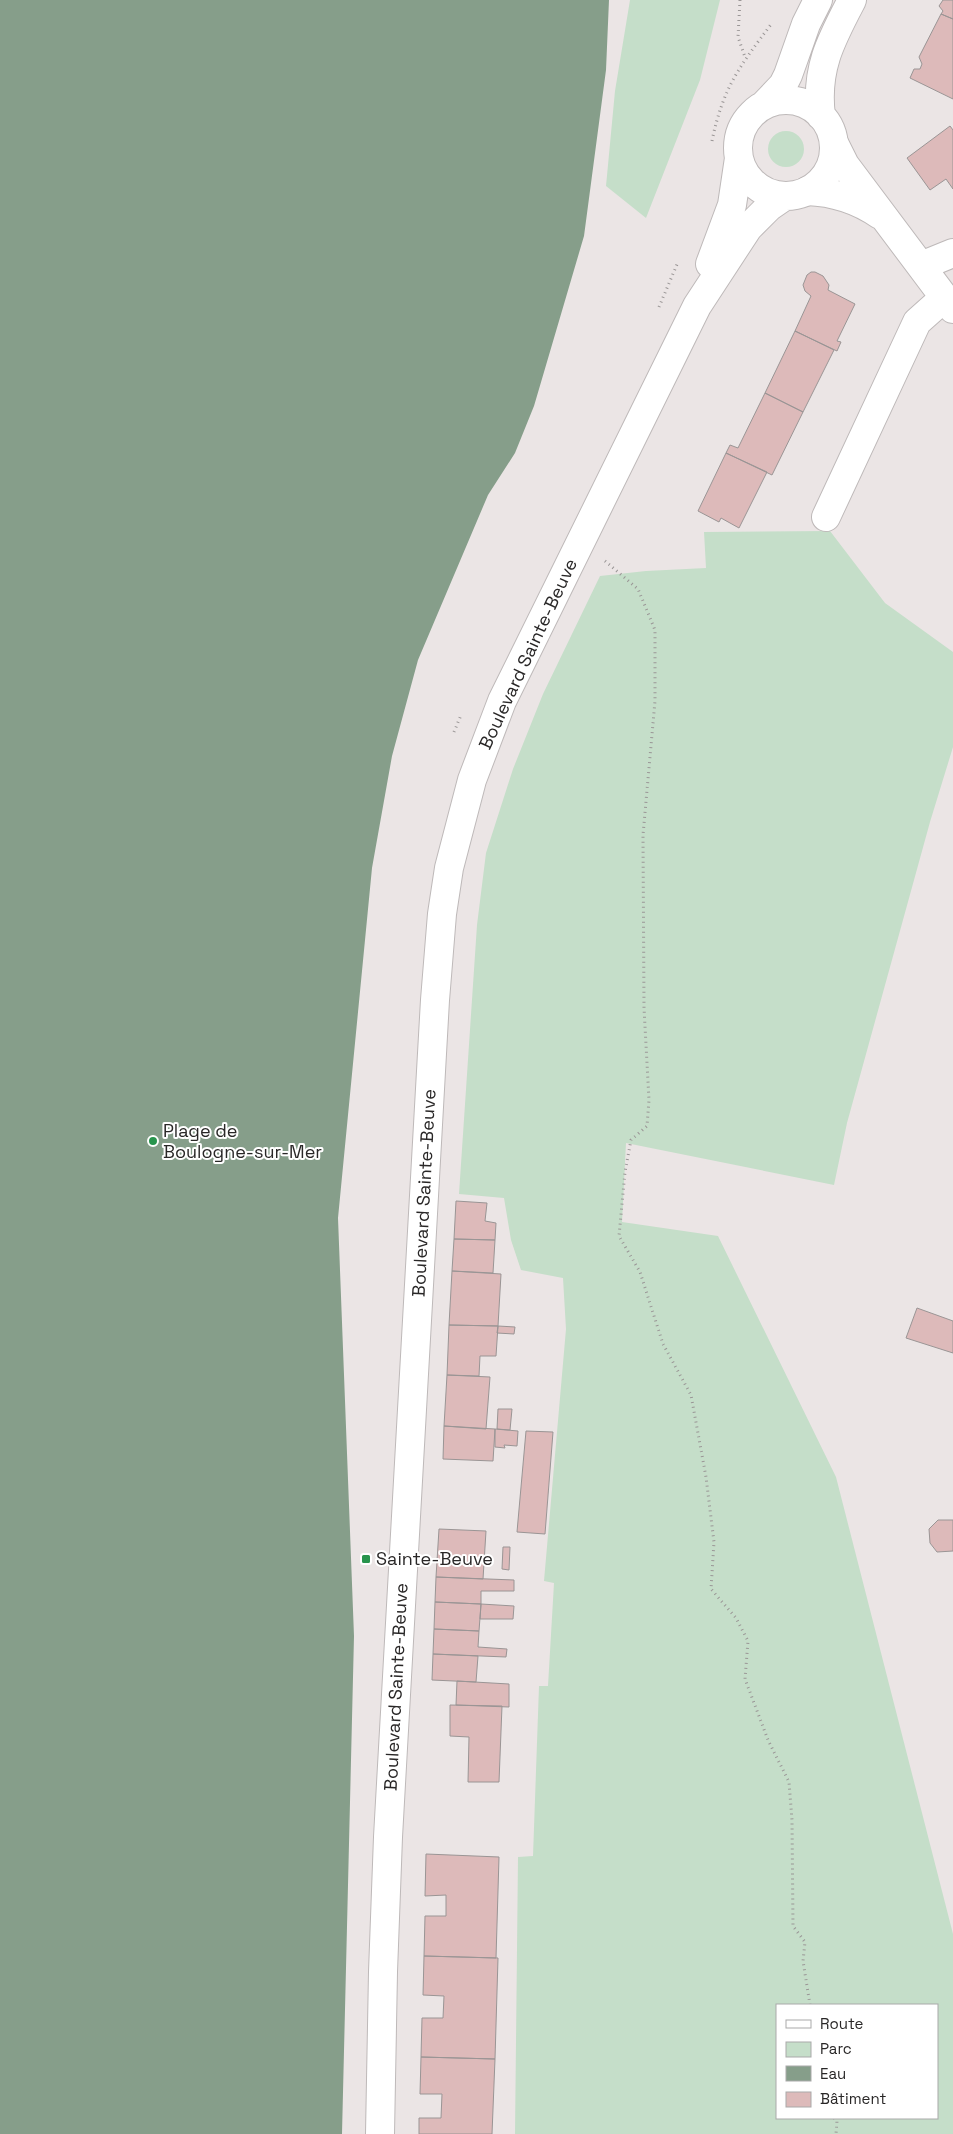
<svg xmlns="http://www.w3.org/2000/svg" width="953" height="2134" font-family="'Space Grotesk',sans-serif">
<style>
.green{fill:#c5dec9;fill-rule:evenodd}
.water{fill:#869e8a}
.building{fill:#ddbaba;stroke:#9a9595}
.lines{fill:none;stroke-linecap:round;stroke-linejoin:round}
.minor-casing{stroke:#beb9b9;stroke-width:30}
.major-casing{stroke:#beb9b9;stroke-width:30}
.path{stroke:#9a9696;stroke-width:3;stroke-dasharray:1 4;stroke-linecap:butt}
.minor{stroke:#fff;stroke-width:28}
.major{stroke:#fff;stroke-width:28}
.poi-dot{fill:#28944d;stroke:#fff;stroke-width:2}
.labels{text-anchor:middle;stroke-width:4;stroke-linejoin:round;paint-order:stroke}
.street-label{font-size:18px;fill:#292727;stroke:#fff}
.poi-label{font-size:18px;fill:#292727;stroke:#fff;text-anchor:start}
</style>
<rect width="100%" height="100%" fill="#ebe5e5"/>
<path class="green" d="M630,0H720L700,80L646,218L606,186L615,91Z
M768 149a18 18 0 1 1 36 0a18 18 0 1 1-36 0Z
M830,531L885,603L953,652V747L930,822L847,1123L834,1185L626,1143L622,1222L718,1236L836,1477L953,1934V2134H515L518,1857L533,1856L539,1686H548L554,1583L544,1581L566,1329L563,1278L521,1270L511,1240L504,1198L459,1194L477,925L486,853L513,769L543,694L600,576L646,571L706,568L704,532ZM777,2005H937V2118H777Z"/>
<path class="water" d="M0,0H609L606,70L584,236L534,406L515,453L488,495L418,660L392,756L372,868L338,1218L354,1636L342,2134H0Z"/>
<path class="building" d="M943,0H953V19L941,14L943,11L939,6Z
M941,14L953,19V99L910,78L914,69H920L922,64L919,57Z
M950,126L953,130V189L946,179L930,190L907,158Z
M811,272H815L823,276L829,285L828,290L855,304L837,341L841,342L837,351L795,331L811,296L805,291L803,285L807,275Z
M795,331L834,350L803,412L765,393Z
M765,393L803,412L772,475L726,453L730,445L738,448Z
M726,453L767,472L739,528L721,518L719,522L698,511Z
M456,1201L487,1203L485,1221L496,1223L495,1240L454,1239Z
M454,1239L495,1240L493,1273L452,1271Z
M452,1271L501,1274L498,1326L449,1325Z
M917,1308L953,1321V1353L906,1338Z
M449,1325L498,1326L496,1356H480L479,1376L447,1375Z
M498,1326L515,1327L514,1334L497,1333Z
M447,1375L490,1377L486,1429L444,1426Z
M498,1409H512L510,1430L497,1429Z
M444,1426L495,1429L493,1461L443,1459Z
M495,1429L518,1431L517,1446L504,1445L505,1448L495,1447Z
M526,1431L553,1432L545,1534L517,1532Z
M938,1520H953V1551L937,1552L930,1543L929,1529Z
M439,1529L486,1531L483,1579L436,1577Z
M503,1547H510L509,1570L502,1569Z
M436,1577L514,1580V1591H481V1604L435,1602Z
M435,1602L481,1604L479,1631L434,1629Z
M481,1604L514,1606L513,1619H480Z
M434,1629L479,1631L478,1647L507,1649L506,1657L433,1654Z
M433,1654L478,1656L476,1682L432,1680Z
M457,1681L509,1684V1707L456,1705Z
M450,1705L502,1706L499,1782H468L469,1737L450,1736Z
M426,1854L499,1857L496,1958L424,1956L425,1916H446V1895L425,1896Z
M424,1956L498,1958L495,2059L421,2057L422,2018H443L444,1996L423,1995Z
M421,2057L495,2059L492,2134H419V2118H441L442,2094H420Z"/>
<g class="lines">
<defs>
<path id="minor" d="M834,143L845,165L953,309
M807,191C834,192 857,199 880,215
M921,266L953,253
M826,517L917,322L945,297"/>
<path id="major" d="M738 148a48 48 0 1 1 96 0a48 48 0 1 1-96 0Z
M764,105L783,85L788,75L806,24L818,0
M821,116C815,69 831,40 852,0
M710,264L732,205L739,158
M380,2134L383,1972L388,1837L435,1000L442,914L449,868L472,780L502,701L697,306L748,228L769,207L785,196"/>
</defs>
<use href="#minor" class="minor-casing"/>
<use href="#major" class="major-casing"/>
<path class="path" d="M740,0L738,37L745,57
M712,141C723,87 740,66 772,23
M659,307L678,262
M605,561L638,589L655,630V701L643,835L644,1008L649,1100L647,1126L631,1140L625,1172L619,1236L640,1272L663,1344L691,1395L706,1477L714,1542L711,1589L736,1618L748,1641L745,1679L768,1740L789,1782L792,1820L793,1926L805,1942L803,1961L810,2005
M454,732L461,715
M834,2118L837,2121L836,2134"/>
<use href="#minor" class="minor"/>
<use href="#major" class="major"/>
</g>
<g class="poi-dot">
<circle cx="153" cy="1141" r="5"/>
<rect x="361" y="1554" width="10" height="10" rx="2.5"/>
</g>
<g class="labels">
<g class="street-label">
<text transform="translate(528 654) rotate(-65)" y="6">Boulevard Sainte-Beuve</text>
<text transform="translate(424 1193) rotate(-87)" y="6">Boulevard Sainte-Beuve</text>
<text transform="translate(396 1687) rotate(-87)" y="6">Boulevard Sainte-Beuve</text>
</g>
<g class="poi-label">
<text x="163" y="1137">Plage de<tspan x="163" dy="21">Boulogne-sur-Mer</tspan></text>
<text x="376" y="1565">Sainte-Beuve</text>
</g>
</g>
<rect x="776" y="2004" width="162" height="115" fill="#ffffff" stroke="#a9a9a9"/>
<rect x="786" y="2020" width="25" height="8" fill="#ffffff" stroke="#a9a9a9"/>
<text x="820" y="2029" font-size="15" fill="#292727">Route</text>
<rect x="786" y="2042" width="25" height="15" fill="#c5dec9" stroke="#a9a9a9"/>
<text x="820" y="2054" font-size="15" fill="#292727">Parc</text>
<rect x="786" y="2066" width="25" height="15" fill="#869e8a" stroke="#a9a9a9"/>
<text x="820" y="2079" font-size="15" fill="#292727">Eau</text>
<rect x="786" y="2092" width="25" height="15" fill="#ddbaba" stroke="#a9a9a9"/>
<text x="820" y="2104" font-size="15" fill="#292727">Bâtiment</text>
</svg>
